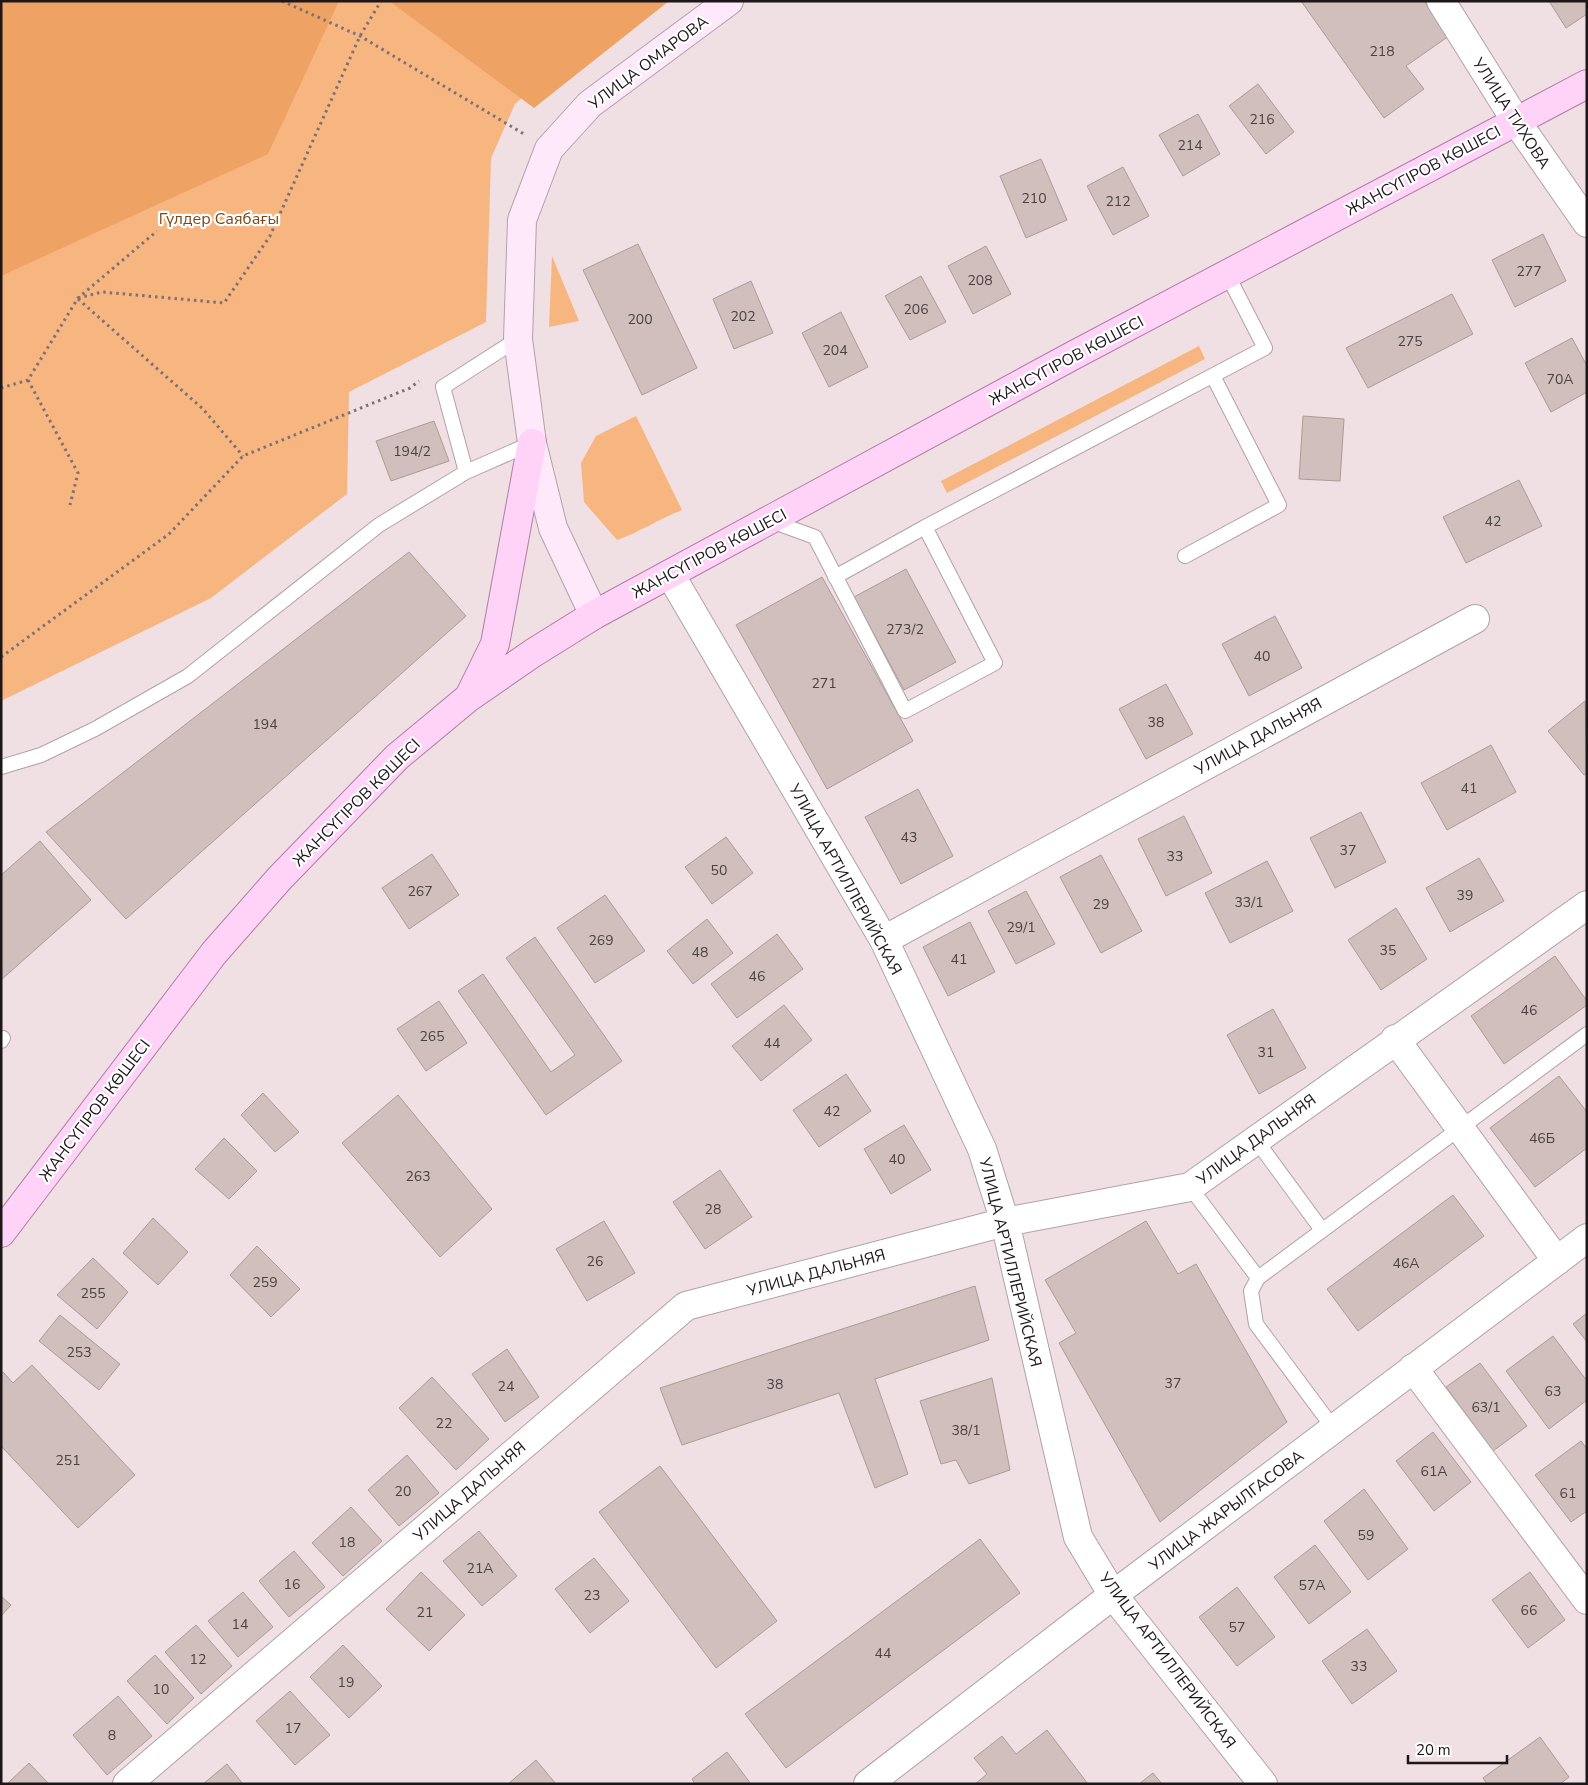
<svg xmlns="http://www.w3.org/2000/svg" width="1588" height="1785" font-family="'Nunito Sans',sans-serif">
<style>
.green{fill:#f7b580}
.forest{fill:#eea364}
.building{fill:#d0bfbc;stroke:#ab9c98}
.lines{fill:none;stroke-linecap:round;stroke-linejoin:round}
.lane-casing{stroke:#b2a2a6;stroke-width:16}
.street-casing{stroke:#b2a2a6;stroke-width:30}
.secondary-casing{stroke:#b2a2a6;stroke-width:30}
.primary-casing{stroke:#af7ea6;stroke-width:30}
.path{stroke:#7c7174;stroke-width:3;stroke-dasharray:2.5 4;stroke-linecap:butt}
.lane{stroke:#fff;stroke-width:14}
.street{stroke:#fff;stroke-width:28}
.secondary{stroke:#fee9fb;stroke-width:28}
.primary{stroke:#fed3f7;stroke-width:28}
.labels{text-anchor:middle;stroke-width:4.5;stroke-linejoin:round;paint-order:stroke}
.number-label{font-size:14px;fill:#4a4142}
.street-label{font-size:16px;fill:#1d1719;stroke:#fff}
.park-label{font-size:16px;fill:#7a491b;stroke:#fff}
</style>
<rect width="100%" height="100%" fill="#f0dfe3"/>
<path class="green" d="M1,1H632L515,104L491,158L486,322L349,392L347,494L211,598L1,701Z
M552,256L579,321L549,327Z
M1199,346L1205,359L947,493L941,481Z
M636,416L682,510C659,519 640,532 617,540L584,502L581,463L596,436Z"/>
<path class="forest" d="M1,1H339L268,154L1,276Z
M389,1H669L534,108Z"/>
<path class="building" d="M1301,1H1424L1449,36L1406,66L1424,89L1384,118Z
M1549,1H1587V14L1566,28Z
M1258,84L1294,132L1266,154L1229,106Z
M1198,114L1220,154L1183,176L1159,135Z
M1041,159L1067,220L1026,238L1000,176Z
M1123,167L1149,216L1113,235L1087,186Z
M1543,234L1566,281L1515,307L1492,260Z
M638,244L697,368L642,395L583,270Z
M986,246L1011,294L973,314L948,266Z
M921,276L946,322L910,340L885,296Z
M751,281L773,333L734,349L713,299Z
M1452,294L1473,334L1368,388L1346,348Z
M841,312L868,367L829,387L802,333Z
M1572,338L1587,366V392L1551,412L1525,363Z
M1303,416L1344,419L1340,481L1299,479Z
M434,421L449,461L391,481L376,441Z
M1519,480L1542,526L1466,563L1443,517Z
M409,552L466,616L126,919L46,832Z
M906,569L956,662L904,690L854,597Z
M822,577L913,741L827,789L736,625Z
M1275,616L1302,668L1249,696L1222,644Z
M1166,684L1193,734L1146,759L1119,709Z
M1585,701L1587,773L1584,775L1548,731Z
M1491,745L1516,792L1447,830L1421,783Z
M918,789L953,856L901,884L865,817Z
M1361,812L1386,862L1335,888L1310,838Z
M1184,816L1212,873L1166,896L1138,839Z
M726,837L753,873L712,904L685,867Z
M40,841L91,900L1,980V875Z
M432,854L459,895L409,929L382,888Z
M1101,855L1142,931L1101,953L1060,877Z
M1479,858L1504,901L1450,932L1426,888Z
M1267,861L1293,911L1230,943L1205,893Z
M1026,891L1055,944L1016,964L988,911Z
M605,895L645,951L595,983L557,928Z
M1396,908L1427,959L1381,990L1348,940Z
M707,919L733,953L693,984L667,951Z
M970,922L995,972L948,996L923,947Z
M777,934L803,969L737,1018L711,984Z
M535,937L622,1061L546,1115L458,991L483,974L551,1072L575,1055L506,958Z
M1555,956L1587,1001V1005L1504,1064L1471,1016Z
M439,1001L467,1043L426,1071L397,1029Z
M784,1005L812,1040L761,1081L732,1046Z
M1273,1009L1306,1068L1259,1094L1227,1035Z
M846,1074L871,1111L819,1147L793,1110Z
M1559,1076L1587,1112V1148L1535,1187L1490,1128Z
M263,1093L299,1132L275,1152L241,1115Z
M398,1095L492,1209L440,1257L342,1143Z
M904,1125L931,1170L891,1194L864,1149Z
M224,1138L257,1171L229,1199L195,1169Z
M720,1170L752,1217L705,1249L673,1202Z
M1453,1195L1484,1236L1358,1331L1327,1289Z
M153,1218L188,1252L158,1285L123,1253Z
M604,1221L635,1273L587,1301L556,1249Z
M1146,1221L1178,1274L1196,1264L1287,1422L1160,1522L1059,1343L1076,1333L1045,1280Z
M257,1246L300,1289L271,1317L230,1275Z
M93,1258L128,1292L97,1329L57,1295Z
M975,1286L989,1340L875,1379L908,1474L875,1488L839,1393L682,1445L660,1388Z
M1587,1313V1342L1573,1324Z
M60,1315L120,1364L99,1390L39,1341Z
M1553,1336L1587,1381V1400L1549,1429L1506,1371Z
M507,1349L539,1397L505,1422L472,1374Z
M1480,1363L1527,1426L1493,1451L1446,1387Z
M32,1365L135,1475L78,1528L1,1446V1373L3,1372L13,1383Z
M432,1377L489,1439L456,1470L399,1408Z
M992,1378L1010,1470L969,1484L956,1460L941,1464L920,1401Z
M1433,1432L1471,1482L1434,1511L1396,1461Z
M1581,1441L1587,1449V1511L1571,1522L1535,1475Z
M407,1455L439,1493L399,1526L368,1490Z
M660,1466L777,1621L716,1668L599,1512Z
M1364,1489L1408,1549L1368,1580L1324,1521Z
M351,1507L382,1541L343,1576L312,1543Z
M479,1531L517,1576L482,1606L443,1561Z
M980,1539L1020,1593L786,1768L745,1714Z
M1315,1545L1351,1592L1309,1624L1274,1577Z
M294,1551L325,1587L289,1617L259,1581Z
M594,1558L629,1601L590,1633L555,1589Z
M421,1572L465,1615L429,1651L386,1609Z
M1530,1572L1565,1620L1528,1648L1492,1600Z
M1237,1587L1275,1637L1237,1666L1199,1617Z
M243,1592L273,1627L238,1657L208,1621Z
M1,1596L11,1605L1,1616Z
M196,1625L232,1666L201,1694L165,1652Z
M1367,1629L1397,1671L1352,1704L1322,1661Z
M343,1645L382,1686L349,1718L310,1677Z
M155,1655L194,1698L167,1724L127,1681Z
M290,1691L330,1735L295,1765L256,1721Z
M118,1696L152,1736L107,1775L73,1735Z
M1047,1730L1088,1784H975L987,1774L974,1758L1002,1736L1016,1754Z
M1540,1737L1569,1777L1560,1784H1487L1483,1778Z
M727,1752L751,1784H695L692,1779Z
M536,1760L556,1784H508Z
M29,1763L49,1784H7Z
M227,1764L243,1784H203Z
M1153,1773L1162,1784H1139Z"/>
<g class="lines">
<defs>
<path id="lane" d="M466,472L443,387L518,339
M771,521L815,537L905,711L995,663L925,527L835,577
M925,527L1265,348L1227,274
M1185,556L1279,505L1213,376
M1,767L41,755L95,729L188,676L379,525L466,472L532,443
M1,1041L3,1038
M1256,1140L1322,1230
M1190,1187L1258,1278
M1334,1429L1256,1324L1251,1291L1258,1278L1587,1034"/>
<path id="street" d="M1441,1L1516,121L1587,223
M670,574L884,940L982,1149L1005,1222L1078,1537L1113,1595L1263,1784
M884,940L1475,619
M1395,1039L1557,1261
M1413,1368L1587,1600
M127,1784L686,1306L1005,1222L1190,1187L1587,905
M868,1784L1113,1595L1587,1238"/>
<path id="secondary" d="M594,615L553,528L532,443L518,339L522,220L549,149L590,104L729,1"/>
<path id="primary" d="M470,695L495,644L532,443
M1,1233L214,953L279,879L397,757L468,698L533,653L594,615L1074,355L1587,84"/>
</defs>
<use href="#lane" class="lane-casing"/>
<use href="#street" class="street-casing"/>
<use href="#secondary" class="secondary-casing"/>
<use href="#primary" class="primary-casing"/>
<path class="path" d="M282,1L360,36L524,134
M78,298L102,292L224,303L270,236L360,36L381,1
M78,299L203,409L243,456
M28,380L78,473L70,505
M1,388L28,380L78,298L157,231
M1,657L169,534L243,456L410,388L419,381"/>
<use href="#lane" class="lane"/>
<use href="#street" class="street"/>
<use href="#secondary" class="secondary"/>
<use href="#primary" class="primary"/>
</g>
<g class="labels">
<g class="number-label">
<text x="1382" y="56">218</text>
<text x="1262" y="124">216</text>
<text x="1190" y="150">214</text>
<text x="1034" y="203">210</text>
<text x="1118" y="206">212</text>
<text x="1529" y="276">277</text>
<text x="980" y="285">208</text>
<text x="916" y="314">206</text>
<text x="743" y="321">202</text>
<text x="640" y="324">200</text>
<text x="1410" y="346">275</text>
<text x="835" y="355">204</text>
<text x="1560" y="384">70А</text>
<text x="412" y="456">194/2</text>
<text x="1493" y="526">42</text>
<text x="905" y="634">273/2</text>
<text x="1262" y="661">40</text>
<text x="824" y="688">271</text>
<text x="1156" y="727">38</text>
<text x="265" y="729">194</text>
<text x="1469" y="793">41</text>
<text x="909" y="842">43</text>
<text x="1348" y="855">37</text>
<text x="1175" y="861">33</text>
<text x="719" y="875">50</text>
<text x="420" y="896">267</text>
<text x="1465" y="900">39</text>
<text x="1249" y="907">33/1</text>
<text x="1101" y="909">29</text>
<text x="1021" y="932">29/1</text>
<text x="601" y="945">269</text>
<text x="1388" y="955">35</text>
<text x="700" y="957">48</text>
<text x="959" y="964">41</text>
<text x="757" y="981">46</text>
<text x="1529" y="1015">46</text>
<text x="432" y="1041">265</text>
<text x="772" y="1048">44</text>
<text x="1266" y="1057">31</text>
<text x="832" y="1116">42</text>
<text x="1542" y="1143">46Б</text>
<text x="897" y="1164">40</text>
<text x="418" y="1181">263</text>
<text x="713" y="1214">28</text>
<text x="595" y="1266">26</text>
<text x="1406" y="1268">46А</text>
<text x="265" y="1287">259</text>
<text x="93" y="1298">255</text>
<text x="79" y="1357">253</text>
<text x="1173" y="1388">37</text>
<text x="775" y="1389">38</text>
<text x="506" y="1391">24</text>
<text x="1553" y="1396">63</text>
<text x="1486" y="1412">63/1</text>
<text x="444" y="1428">22</text>
<text x="966" y="1435">38/1</text>
<text x="68" y="1465">251</text>
<text x="1434" y="1476">61А</text>
<text x="403" y="1496">20</text>
<text x="1568" y="1498">61</text>
<text x="1366" y="1540">59</text>
<text x="347" y="1547">18</text>
<text x="480" y="1573">21А</text>
<text x="292" y="1589">16</text>
<text x="1312" y="1590">57А</text>
<text x="592" y="1600">23</text>
<text x="1529" y="1615">66</text>
<text x="425" y="1617">21</text>
<text x="240" y="1629">14</text>
<text x="1237" y="1632">57</text>
<text x="883" y="1658">44</text>
<text x="198" y="1664">12</text>
<text x="1359" y="1671">33</text>
<text x="346" y="1687">19</text>
<text x="161" y="1694">10</text>
<text x="293" y="1733">17</text>
<text x="112" y="1740">8</text>
</g>
<g class="street-label">
<text transform="translate(648 62) rotate(-37)" y="6">УЛИЦА ОМАРОВА</text>
<text transform="translate(1512 113) rotate(57)" y="6">УЛИЦА ТИХОВА</text>
<text transform="translate(1423 170) rotate(-28)" y="6">ЖАНСҮГІРОВ КӨШЕСІ</text>
<text transform="translate(1066 360) rotate(-28)" y="6">ЖАНСҮГІРОВ КӨШЕСІ</text>
<text transform="translate(709 553) rotate(-28)" y="6">ЖАНСҮГІРОВ КӨШЕСІ</text>
<text transform="translate(1258 736) rotate(-29)" y="6">УЛИЦА ДАЛЬНЯЯ</text>
<text transform="translate(356 802) rotate(-45)" y="6">ЖАНСҮГІРОВ КӨШЕСІ</text>
<text transform="translate(846 879) rotate(61)" y="6">УЛИЦА АРТИЛЛЕРИЙСКАЯ</text>
<text transform="translate(94 1110) rotate(-53)" y="6">ЖАНСҮГІРОВ КӨШЕСІ</text>
<text transform="translate(1256 1139) rotate(-36)" y="6">УЛИЦА ДАЛЬНЯЯ</text>
<text transform="translate(1011 1262) rotate(76)" y="6">УЛИЦА АРТИЛЛЕРИЙСКАЯ</text>
<text transform="translate(816 1272) rotate(-15)" y="6">УЛИЦА ДАЛЬНЯЯ</text>
<text transform="translate(469 1491) rotate(-41)" y="6">УЛИЦА ДАЛЬНЯЯ</text>
<text transform="translate(1226 1510) rotate(-37)" y="6">УЛИЦА ЖАРЫЛГАСОВА</text>
<text transform="translate(1168 1660) rotate(53)" y="6">УЛИЦА АРТИЛЛЕРИЙСКАЯ</text>
</g>
<g class="park-label">
<text x="219" y="224">Гүлдер Саябағы</text>
</g>
</g>
<rect width="1588" height="1785" fill="none" stroke="#1d1719" stroke-width="5"/>
<path d="M1408 1755v8h99v-8" fill="none" stroke="#1d1719" stroke-width="2.5"/>
<text x="1416" y="1755" font-size="15" fill="#1d1719" stroke="#ffffff" stroke-width="4" paint-order="stroke">20 m</text>
</svg>
